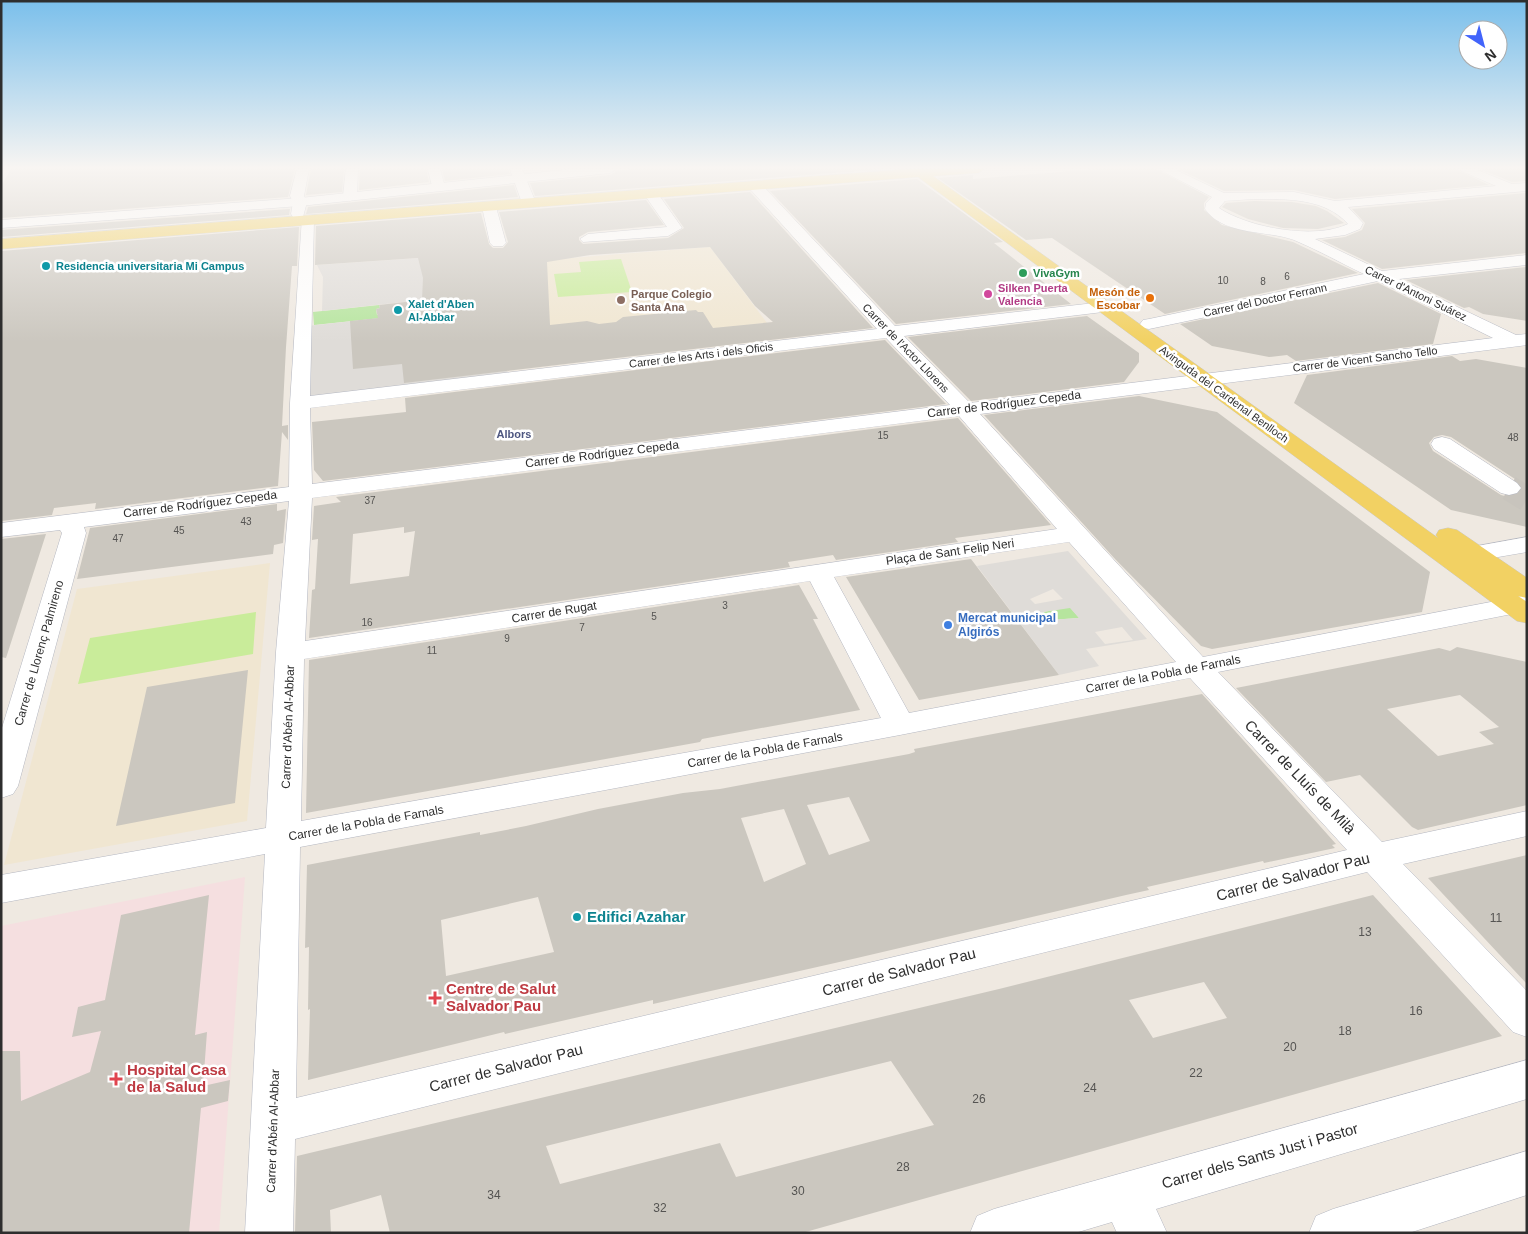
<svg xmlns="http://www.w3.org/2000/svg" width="1528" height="1234" font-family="Helvetica,sans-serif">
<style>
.education{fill:#f0e6d1}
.medical{fill:#f5dfe0}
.green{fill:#b6e59e}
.pitch{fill:#c9ec9a}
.plaza{fill:#dfdcd8;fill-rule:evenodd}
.building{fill:#cbc7bf;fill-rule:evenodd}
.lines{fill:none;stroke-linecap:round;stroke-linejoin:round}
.street-tunnel{stroke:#c8c4bd;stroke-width:25;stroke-dasharray:25 12;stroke-linecap:butt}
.street-casing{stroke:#b4b7c1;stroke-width:1}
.secondary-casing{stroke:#b4b7c1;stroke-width:1}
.primary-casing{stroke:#c9c9c9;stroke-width:1}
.street{fill:#fff;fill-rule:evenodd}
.secondary{fill:#fff;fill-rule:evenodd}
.primary{fill:#f2d163;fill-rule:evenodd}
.culture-dot{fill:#0f9aa8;stroke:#fff;stroke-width:2}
.leisure-dot{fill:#2e9e5b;stroke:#fff;stroke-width:2}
.hotel-dot{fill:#d1479c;stroke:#fff;stroke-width:2}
.food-dot{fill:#e8710a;stroke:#fff;stroke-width:2}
.education-dot{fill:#8d6e63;stroke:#fff;stroke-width:2}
.shop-dot{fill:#3f7fe0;stroke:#fff;stroke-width:2}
.health-dot{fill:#e0444e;stroke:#fff;stroke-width:2}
.labels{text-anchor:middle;stroke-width:5;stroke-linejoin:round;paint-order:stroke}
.number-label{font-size:10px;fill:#555452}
.far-culture-label{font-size:11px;font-weight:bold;fill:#0d838f;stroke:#fff;text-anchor:start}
.far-leisure-label{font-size:11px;font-weight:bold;fill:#27864d;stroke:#fff;text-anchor:start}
.far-hotel-label{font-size:11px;font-weight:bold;fill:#b23c85;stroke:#fff;text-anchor:start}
.far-food-label{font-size:11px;font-weight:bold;fill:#c56008;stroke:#fff;text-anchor:end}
.far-street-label{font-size:11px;fill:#2e2e2e;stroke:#fff}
.far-education-label{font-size:11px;font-weight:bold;fill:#785e54;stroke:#fff;text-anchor:start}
.far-neighbourhood-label{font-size:11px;font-weight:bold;fill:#4d5680;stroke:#fff}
.street-label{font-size:12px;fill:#2e2e2e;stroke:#fff}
.shop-label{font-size:12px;font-weight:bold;fill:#366cbe;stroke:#fff;text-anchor:start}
.near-number-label{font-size:12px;fill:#555452}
.near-street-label{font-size:15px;fill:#2e2e2e;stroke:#fff}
.near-culture-label{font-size:15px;font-weight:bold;fill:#0d838f;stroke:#fff;text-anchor:start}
.near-health-label{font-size:15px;font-weight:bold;fill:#be3a42;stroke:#fff;text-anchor:start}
</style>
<rect width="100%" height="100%" fill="#efe9e1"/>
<path class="education" d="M710,247L767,323L517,349L494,264Z
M270,563L247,821L4,865L77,589Z"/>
<path class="medical" d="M245,877L219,1233H1V926Z"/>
<path class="green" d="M379,305L380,308L376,309L377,315H381V318L314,325L313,312Z
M1070,607L1079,618L1049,620L1043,612Z"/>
<path class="pitch" d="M621,259L632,292L558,297L554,274L581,272L579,262Z
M256,612L253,654L78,684L90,638Z"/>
<path class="plaza" d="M420,258L430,299L322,311L323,277L317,265Z
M353,321L503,356L508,373L309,398L307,326Z
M1068,551L1147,639L1086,649L1099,666L1059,675L977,566ZM1053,589L1063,599L1035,604L1030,599ZM1070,608L1079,618L1049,620L1043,612ZM1122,627L1133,640L1105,644L1095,632Z"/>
<path class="building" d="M11,169H295L288,197L1,218V186Z
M311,169H344L342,192L306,195Z
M360,169H426L429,182L359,190Z
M442,169H508L510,174L445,181Z
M630,169H884L535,196L530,183L610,175L617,171Z
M1097,169H1156L1209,197L1204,203V210L1222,225L1293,242L1358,273L1165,314L1052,238L1026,240L938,178L973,175V179Z
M1178,169H1455L1489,185L1335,199L1294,190L1224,191Z
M1480,169H1527V181L1512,182Z
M917,179L1003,242L994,243L1071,304L896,324L770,191Z
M514,185L518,197L306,214L308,207Z
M750,192L873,328L404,383L402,364L353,369L350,321L378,318L376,309L380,308L379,305L422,300L423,278L418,258L315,265L316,226L481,213L489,244L493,248H503L508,242L499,212L646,200L664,225L588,232L579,237V240L583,244L668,238L684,228L664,199ZM710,247L755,306L773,322L713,328L703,312H698L696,310L623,317L616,322L599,324L587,321L550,325L547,262L590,255Z
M1527,193V253L1382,269L1322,240L1345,237L1362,230L1365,223L1352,209Z
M1254,201L1292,202L1316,206L1327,211L1344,223L1318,229L1283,228L1248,219L1222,207L1226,203Z
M290,209L289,215L1,237V230Z
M299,227L297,266H292L286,347L282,426L288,425V440L282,432L278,486L95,509L96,503L54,508L52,515L1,521V251Z
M1527,267V321L1483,314L1469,307L1464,308L1406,280Z
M1378,283L1441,314L1433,344L1296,361L1287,355L1269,357L1212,346L1180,324Z
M1087,316L1139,353V362L1124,382L971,401L908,337Z
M885,340L946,404L323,481L314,470L312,422L406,412L405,398Z
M1452,356L1460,361L1476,359L1527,368V527L1451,510L1294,403L1307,375ZM1442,435L1451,437L1518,481L1522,489L1517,495L1509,497L1501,495L1433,451L1429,443L1434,437Z
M1139,396L1217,412L1430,572L1422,612L1212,649L1201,646L1116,560L984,415Z
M958,418L1051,525L955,538L958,542L836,560L833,555L788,562L790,567L309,638L312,590L315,589L318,539L312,540L314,506L341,502L336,497ZM404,527V533L415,531L409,576L350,584L353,534Z
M277,504V511L286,509L283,543L274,545L273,554L77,579L90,528Z
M46,534L6,658L1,657V539Z
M971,559L1059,675L919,700L846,577Z
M799,585L818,619H813L860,710L702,739L700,742L306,813L309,660Z
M1457,647L1527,662V805L1418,830L1412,827L1360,775L1326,782L1236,688L1439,648L1450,651ZM1460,695L1499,727L1479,732L1494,744L1438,756L1387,709Z
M248,670L235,803L116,826L147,687Z
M1202,694L1336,844L1332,845L1335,848L1264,863L1263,861L1147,887L1149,890L1126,895L857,958L653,1004V1000L505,1034L504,1032L308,1080L310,1009L308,1010L309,947L305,948L307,865L480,832V835L526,826L598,809L683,793L720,789L909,754L915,752L914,749ZM849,797L870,841L829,855L807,805ZM784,809L806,864L764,882L741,818ZM538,897L554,952L446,976L441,920Z
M1527,855V984L1428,878Z
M209,895L195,1035L207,1032L203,1086L230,1080L228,1101L201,1108L189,1233H1V1051H20L21,1101L90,1072L101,1031L72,1037L78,1007L105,1000L121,915Z
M1373,895L1502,1036L802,1233H390L381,1195L330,1210L331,1233H295L297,1156L999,989ZM1204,982L1227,1018L1153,1038L1129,1000ZM891,1061L934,1125L736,1177L720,1143L560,1184L546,1146Z"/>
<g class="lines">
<path class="street-tunnel" d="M1509,488L1527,499"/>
<defs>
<path id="street" d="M297,169H309L304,196L307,202L303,217H312L314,220L310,396L877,329L750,189L748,186L750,183H760L895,326L1103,302L1109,303L1112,307L1109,311L1103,312L904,336L970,403L1493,338L1378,281L1149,329L1143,328L1140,324L1143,320L1149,319L1364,274C1341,263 1318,250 1294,240C1267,230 1224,236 1205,209L1206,203L1212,197L1158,169H1174L1224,193L1294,192L1335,201L1496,186L1457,169H1475L1512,184L1527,183V191L1348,207L1363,223L1360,229L1345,235L1315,239L1382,271L1527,255V265L1399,279L1516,335L1527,334V345L980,414L1203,657L1527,595V611L1218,672L1382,842L1527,811V836L1403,864L1527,991V1037L1513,1032L1367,872L295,1139L293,1233H245L265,854L1,903V875L266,828L276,652L289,501L84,527L86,533L18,786L13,794L1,798V731L62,533L60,530L1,537V523L289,487L290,403L302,217H293L291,214L293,202L290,196ZM1254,199C1287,199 1325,198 1348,224C1315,240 1249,228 1219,208L1225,201ZM886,338L950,405L312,484L310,408ZM959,416L1057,529L305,641L312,498ZM1069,542L1176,662L909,713L834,577ZM810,581L881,718L301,821L304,659ZM1190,678L1347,850L296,1098L300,847L900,735Z
M346,169H358L357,197L350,201L343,197Z
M428,169H440L445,187L443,190H433Z
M510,169H522L536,203L534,206H524L522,203Z
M651,190L656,191L680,225L682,228L668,236L583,242L580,239L588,234L667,227L644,194Z
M489,203L496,207L506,243L503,246H493L490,243L482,207Z
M1442,437L1450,439L1517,483L1521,488L1517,493L1509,495L1501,493L1434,449L1431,444L1434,439Z
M1527,537V552L1475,561L1466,558L1462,553L1466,548Z"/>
<path id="secondary" d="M573,169H616L610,173L300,206L1,228V220L300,198Z
M1527,1060V1099L1156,1209L1167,1233H1117L1112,1222L1075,1233H970L977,1216L994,1209Z
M1527,1151V1195L1409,1233H1309L1316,1216L1333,1209Z"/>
<path id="primary" d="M909,169H984L978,173L933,176L1438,538L1436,535L1439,530L1448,528L1457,530L1527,578V598L1518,596L1527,602V623L1517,621L918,177L1,249V239Z"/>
</defs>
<use href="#street" class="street-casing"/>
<use href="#secondary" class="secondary-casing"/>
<use href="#primary" class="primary-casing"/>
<use href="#street" class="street"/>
<use href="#secondary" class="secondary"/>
<use href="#primary" class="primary"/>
</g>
<linearGradient id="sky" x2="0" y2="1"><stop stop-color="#7abfeb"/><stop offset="0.49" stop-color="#f8f5f2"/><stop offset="1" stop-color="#f8f5f2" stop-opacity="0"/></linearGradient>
<rect width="1528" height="342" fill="url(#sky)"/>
<g class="culture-dot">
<circle cx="46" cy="266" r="5"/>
<circle cx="398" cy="310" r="5"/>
<circle cx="577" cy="917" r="5"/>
</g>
<circle class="leisure-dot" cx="1023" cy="273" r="5"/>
<circle class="hotel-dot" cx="988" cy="294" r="5"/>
<circle class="food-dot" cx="1150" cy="298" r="5"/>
<circle class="education-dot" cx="621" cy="300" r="5"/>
<circle class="shop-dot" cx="948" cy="625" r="5"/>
<g class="health-dot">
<path d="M432.5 990.5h5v5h5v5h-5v5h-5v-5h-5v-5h5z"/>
<path d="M113.5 1071.5h5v5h5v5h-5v5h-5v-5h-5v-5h5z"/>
</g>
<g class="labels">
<g class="number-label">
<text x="1287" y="280">6</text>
<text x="1223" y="284">10</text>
<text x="1263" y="285">8</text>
<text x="883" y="439">15</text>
<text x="1513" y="441">48</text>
<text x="370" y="504">37</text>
<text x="246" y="525">43</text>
<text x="179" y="534">45</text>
<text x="118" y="542">47</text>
<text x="725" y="609">3</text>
<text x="654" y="620">5</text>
<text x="367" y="626">16</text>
<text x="582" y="631">7</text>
<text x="507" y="642">9</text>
<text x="432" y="654">11</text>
</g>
<g class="far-culture-label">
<text x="56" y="270">Residencia universitaria Mi Campus</text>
<text x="408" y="308">Xalet d'Aben<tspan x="408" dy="13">Al-Abbar</tspan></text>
</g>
<g class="far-leisure-label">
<text x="1033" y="277">VivaGym</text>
</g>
<g class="far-hotel-label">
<text x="998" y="292">Silken Puerta<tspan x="998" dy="13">Valencia</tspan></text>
</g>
<g class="far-food-label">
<text x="1140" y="296">Mesón de<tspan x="1140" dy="13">Escobar</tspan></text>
</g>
<g class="far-street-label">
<text transform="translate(1416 293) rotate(26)" y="4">Carrer d'Antoni Suárez</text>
<text transform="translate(1265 300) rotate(-12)" y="4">Carrer del Doctor Ferrann</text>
<text transform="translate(906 348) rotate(46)" y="4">Carrer de l'Actor Llorens</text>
<text transform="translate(701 355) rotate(-7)" y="4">Carrer de les Arts i dels Oficis</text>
<text transform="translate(1365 359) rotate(-7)" y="4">Carrer de Vicent Sancho Tello</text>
<text transform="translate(1224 394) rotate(36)" y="4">Avinguda del Cardenal Benlloch</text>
</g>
<g class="far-education-label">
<text x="631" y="298">Parque Colegio<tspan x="631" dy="13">Santa Ana</tspan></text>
</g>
<g class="far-neighbourhood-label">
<text x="514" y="438">Albors</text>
</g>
<g class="street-label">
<text transform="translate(1004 404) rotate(-7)" y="4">Carrer de Rodríguez Cepeda</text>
<text transform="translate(602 454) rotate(-7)" y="4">Carrer de Rodríguez Cepeda</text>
<text transform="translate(200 504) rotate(-7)" y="4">Carrer de Rodríguez Cepeda</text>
<text transform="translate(950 552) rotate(-8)" y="4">Plaça de Sant Felip Neri</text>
<text transform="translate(554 612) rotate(-9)" y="4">Carrer de Rugat</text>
<text transform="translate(39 653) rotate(-74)" y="4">Carrer de Llorenç Palmireno</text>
<text transform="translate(1163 674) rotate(-11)" y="4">Carrer de la Pobla de Farnals</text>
<text transform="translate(288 727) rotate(-88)" y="4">Carrer d'Abén Al-Abbar</text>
<text transform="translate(765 750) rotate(-10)" y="4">Carrer de la Pobla de Farnals</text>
<text transform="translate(366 823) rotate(-10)" y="4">Carrer de la Pobla de Farnals</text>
<text transform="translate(273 1131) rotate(-88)" y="4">Carrer d'Abén Al-Abbar</text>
</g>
<g class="shop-label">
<text x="958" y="622">Mercat municipal<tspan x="958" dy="14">Algirós</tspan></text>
</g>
<g class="near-number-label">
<text x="1496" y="922">11</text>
<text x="1365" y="936">13</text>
<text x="1416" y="1015">16</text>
<text x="1345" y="1035">18</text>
<text x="1290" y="1051">20</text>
<text x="1196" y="1077">22</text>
<text x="1090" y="1092">24</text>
<text x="979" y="1103">26</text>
<text x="903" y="1171">28</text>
<text x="798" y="1195">30</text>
<text x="494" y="1199">34</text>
<text x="660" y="1212">32</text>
</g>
<g class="near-street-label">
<text transform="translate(1300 777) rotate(46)" y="5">Carrer de Lluís de Milà</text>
<text transform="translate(1293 877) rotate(-14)" y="5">Carrer de Salvador Pau</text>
<text transform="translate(899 972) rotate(-14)" y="5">Carrer de Salvador Pau</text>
<text transform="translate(506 1068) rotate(-14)" y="5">Carrer de Salvador Pau</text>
<text transform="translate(1260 1156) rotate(-16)" y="5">Carrer dels Sants Just i Pastor</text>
</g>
<g class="near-culture-label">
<text x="587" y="922">Edifici Azahar</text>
</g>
<g class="near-health-label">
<text x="446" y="994">Centre de Salut<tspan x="446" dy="17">Salvador Pau</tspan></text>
<text x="127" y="1075">Hospital Casa<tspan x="127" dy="17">de la Salud</tspan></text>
</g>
</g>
<rect width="1528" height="1234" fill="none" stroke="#2e2e2e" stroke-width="5"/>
<g transform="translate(1483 45) rotate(144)"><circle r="24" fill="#ffffff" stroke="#ababab"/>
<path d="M0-4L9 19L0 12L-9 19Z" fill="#4264fb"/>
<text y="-8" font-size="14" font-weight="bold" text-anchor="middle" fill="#2e2e2e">N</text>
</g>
</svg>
